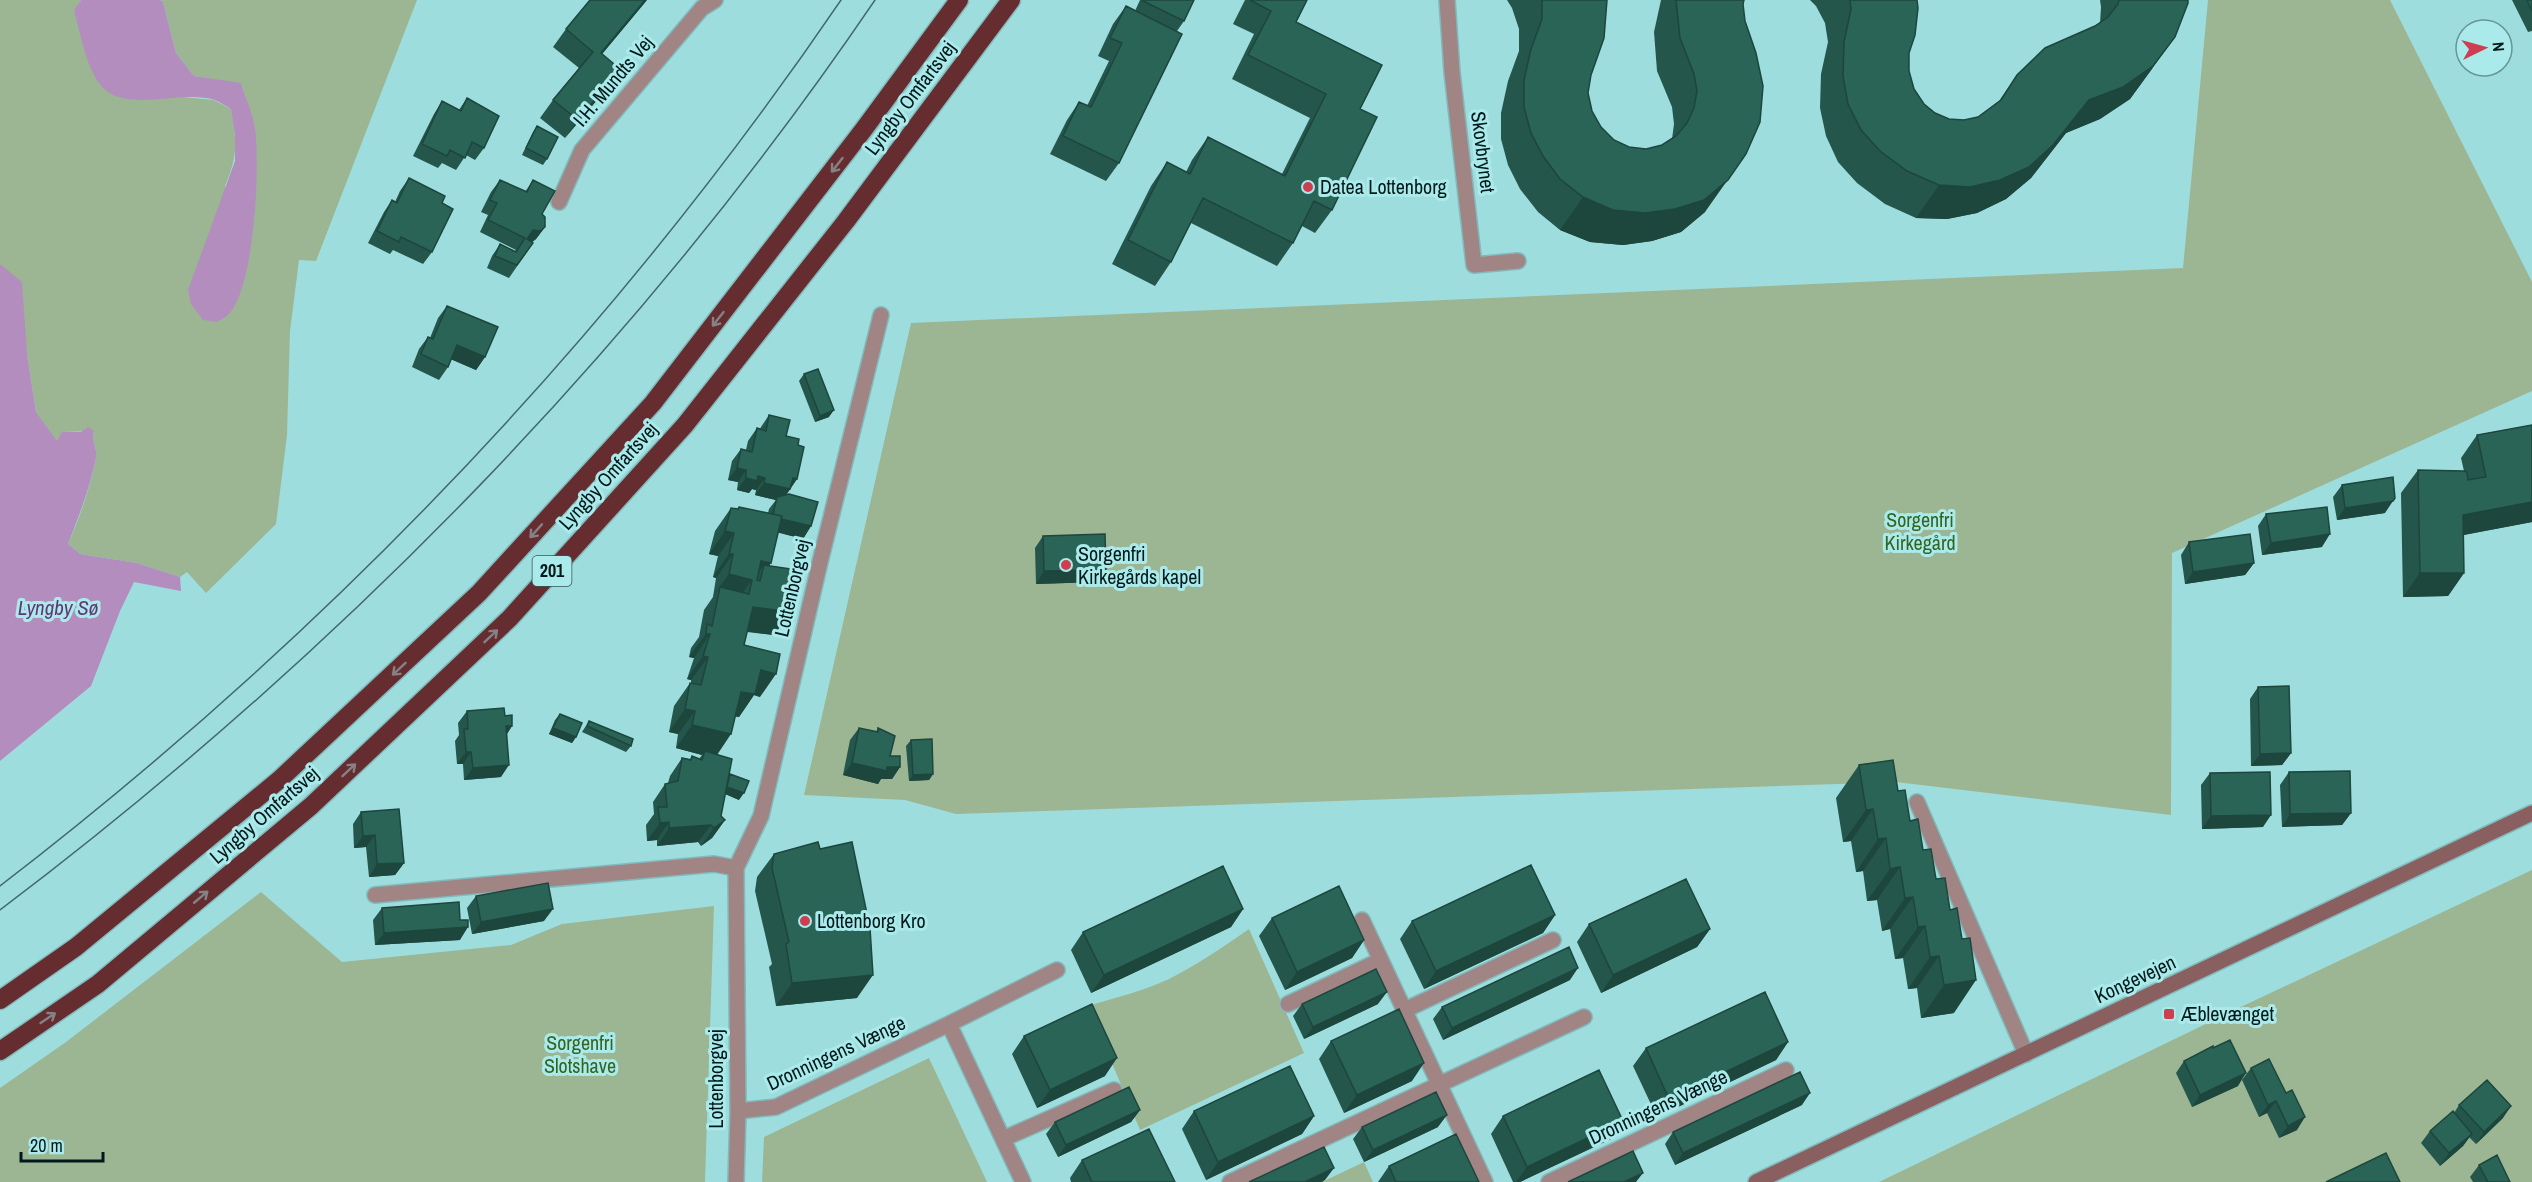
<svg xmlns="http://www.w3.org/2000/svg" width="2532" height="1182" font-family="'Archivo Narrow',sans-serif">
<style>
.green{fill:#9cb693}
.water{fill:#b28dbe}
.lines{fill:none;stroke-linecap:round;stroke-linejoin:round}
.street-casing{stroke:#82babb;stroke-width:18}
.secondary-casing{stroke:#82babb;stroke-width:18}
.highway-casing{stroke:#82babb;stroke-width:21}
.street{stroke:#a18484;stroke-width:15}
.secondary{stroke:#895f60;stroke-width:15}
.highway{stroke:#662d31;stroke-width:18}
.tram{stroke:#426a6b;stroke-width:1.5}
.wall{fill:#24564b}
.shaded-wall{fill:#1d463d}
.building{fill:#2a6457;stroke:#1d463d;stroke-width:1.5}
.oneway{stroke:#858285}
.poi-dot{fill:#ce3e51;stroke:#abeaeb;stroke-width:2}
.labels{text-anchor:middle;stroke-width:6;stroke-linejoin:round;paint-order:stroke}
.shield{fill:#abeaeb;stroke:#345859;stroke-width:1.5}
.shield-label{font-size:18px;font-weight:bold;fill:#01191a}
.street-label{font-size:20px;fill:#01191a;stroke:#abeaeb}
.poi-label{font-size:20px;fill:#01191a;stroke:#abeaeb;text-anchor:start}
.park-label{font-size:20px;fill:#356420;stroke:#abeaeb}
.water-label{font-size:21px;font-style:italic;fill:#643573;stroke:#abeaeb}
</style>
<rect width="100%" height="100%" fill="#9eddde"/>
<path class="green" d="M0,0H81L74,11L128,99L183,97L214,100L231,109C237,141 238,155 225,186L253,224L255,127L241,84L194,76L176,53L163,2L160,0H417L316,261L299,260L290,331L287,435L276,524L206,593L187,572L180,577L137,563L80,554L68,544C80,517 90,488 96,458C98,448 91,443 94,431L63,432L57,442L36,412L27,354L0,264Z
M2208,0H2390L2532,282V391L2172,553L2171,815L1896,782L956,814L905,800L804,795L911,323L2183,268Z
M2532,870V1182H1879L2245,1005Z
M261,892L342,962L511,945L562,924L714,906L705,1182H0V1088L66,1042Z
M1249,929L1304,1053L1140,1130L1088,1006C1115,998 1143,991 1169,979C1197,965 1223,947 1249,929Z
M929,1058L987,1182H762L764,1137Z
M1364,1162L1373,1182H1322Z"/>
<path class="water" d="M81,0H160L163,2L176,53L194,76L241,83C245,98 253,113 255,128C260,167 255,285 229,314C226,317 220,320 217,322L203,320L191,304L188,290L235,161V135L231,109C226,106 220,102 215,100C177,88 117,119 95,77C84,57 80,32 74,10Z
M0,264L22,282L27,354L36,412L57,441L62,432H81L88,427L94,431C91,443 98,448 96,458C90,488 79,516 68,544L80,554L137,563L180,577L181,591L134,582L120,611L91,686L0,761Z"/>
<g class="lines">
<defs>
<path id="street" d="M1447,0L1452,72L1474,265L1518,261
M559,202L582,150L702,8L715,0
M1917,802L2026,1054
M375,895L714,864L736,868
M1362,920L1485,1182
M1288,1004L1381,960
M1405,1010L1553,940
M949,1024L1057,970
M738,1111L776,1107L949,1024L1023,1182
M1003,1139L1114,1090
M736,1182L738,1111L736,868L761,816L820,562L881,315
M1230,1182L1584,1017
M1549,1182L1786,1070"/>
<path id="secondary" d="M1756,1182L2532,813"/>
<path id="highway" d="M0,1000L76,947L279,780L479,593L653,403L864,129L959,0
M0,1051L98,984L311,806L510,618L685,425L846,221L1011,0"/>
</defs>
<use href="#street" class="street-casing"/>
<use href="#secondary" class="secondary-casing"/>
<use href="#highway" class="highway-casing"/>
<use href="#street" class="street"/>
<use href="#secondary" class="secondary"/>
<use href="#highway" class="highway"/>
<path class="tram" d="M0,886C325,636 610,339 841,0
M0,910C337,655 637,350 875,0"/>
</g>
<path class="wall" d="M647,0L602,54L608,87L565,138L540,118L553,100L579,68L553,47L566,29Z
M1140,0H1194L1184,21L1177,31L1119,163L1106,181L1050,154L1067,120L1079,102L1087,106L1109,61L1098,56L1113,24L1126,6L1135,11Z
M1245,0H1307L1296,22L1360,109L1332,210L1315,233L1302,226L1293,243L1277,266L1191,223L1171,262L1155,286L1112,264L1151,186L1167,162L1186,172L1192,160L1208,137L1282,174L1310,118L1232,79L1254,34L1233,24Z
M1507,0H1607L1591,75L1588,93L1592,111L1601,127L1614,140L1629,147L1646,149L1662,145L1672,139L1674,124L1672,107L1657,71L1654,32L1661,0H1744L1705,212L1681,232L1652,241L1623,245L1590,242L1560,230L1538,212L1520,189L1508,165L1501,139V113L1508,81L1519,51V29L1512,8Z
M1810,0H1917L1909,53V71L1914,89L1924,104L1935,113L1949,119L1964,120L1978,117L1999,101L2017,75L2100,23L2101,7L2100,0H2188L2152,69L2130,99L2100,119L2066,133L2031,178L2006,199L1977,213L1947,219L1916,218L1885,204L1857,183L1838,162L1826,136L1820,108L1821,74L1828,42L1825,23L1816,6Z
M2512,0H2532V31L2528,32Z
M467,98L484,148L475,160L466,155L456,170L442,163L438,168L413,156L434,114L442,101L459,110Z
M537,126L547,159L543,165L522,155L533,132Z
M409,178L442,203L432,252L423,264L393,250L390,254L368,243L384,212L392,200L395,202L400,191Z
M500,180L525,192L533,180L545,227L536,239L532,242L533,243L509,278L487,268L492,256L500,244L515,251L516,250L480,232L488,215L481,212L491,192Z
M447,306L485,357L476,370L451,359L448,367L439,380L412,367L419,349L428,337L430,338L438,318Z
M804,374L829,417L815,422L799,381Z
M769,415L786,436L798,445L797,479L786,495L811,526L803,539L778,532L769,566L791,612L774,635L747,632L744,645L760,697L754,695L739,717L735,716L717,754L739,800L725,794L721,816L725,820L712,838L701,846L698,842L657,846V840L647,841L646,825L654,814L653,802L665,784L668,783L670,776L682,758L690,759L692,756L699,759L702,755L676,748L678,734L669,732L674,706L690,683H691V680L687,679L694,658L689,657L691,648L699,637L704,610L713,597L716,578L713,577L718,556L709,554L715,531L731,508L737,509L739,507L768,513L769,509L776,500L755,495L756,490L752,489L749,493L737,490L738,482L728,480L732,461L741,449L746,450L748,441L757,428L760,429L761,427Z
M2532,425V522L2464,535V573L2448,596L2403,597L2401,493L2418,470L2464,471L2461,458L2477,435Z
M2342,485L2385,513L2337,520L2333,497Z
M2266,514L2322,547L2262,555L2258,526Z
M1043,536L1106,570L1097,582L1036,584L1035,548Z
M2189,542L2254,563L2245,575L2185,584L2181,555Z
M2258,687L2291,753L2282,765L2251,766L2250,699Z
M467,711L505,716L512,726L507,734L501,777L464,780L463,764H457L455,741L459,735L458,723Z
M560,714L576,737L572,743L549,734L555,720Z
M589,721L631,746L626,752L582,732Z
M859,728L876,732L878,728L890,756L900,767L892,779H881L878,784L843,775L850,740Z
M911,740L933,774L929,780L909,781L906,746Z
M1859,765L1898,791L1923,850L1954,1013L1921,1018L1917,988L1908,989L1903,958L1895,959L1890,929L1882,931L1877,900L1867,901L1863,871L1856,872L1851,841L1843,842L1836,798Z
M2289,772L2351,813L2342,825L2282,827L2280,785Z
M2210,773L2263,827L2202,829L2201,785Z
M361,812L404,863L395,875L369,877L366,847L354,848L353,824Z
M820,849L857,998L776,1006L769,967L772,964L755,891L757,877L774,854Z
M476,896L544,921L472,934L467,908Z
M382,908L460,920V940L375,945L373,920Z
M1243,909L1231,927L1091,993L1071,950L1083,932Z
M1555,915L1543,933L1424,989L1400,939L1412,921Z
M1272,918L1364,940L1352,958L1285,990L1259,936Z
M1589,924L1710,929L1697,947L1601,993L1577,942Z
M1570,980L1443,1040L1433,1019L1442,1007Z
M1302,1004H1378L1304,1039L1293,1016Z
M1024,1036L1105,1076L1037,1108L1012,1054Z
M1331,1041L1412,1081L1344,1113L1319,1059Z
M1788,1042L1776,1060L1657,1117L1633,1066L1646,1048Z
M2184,1061L2238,1086L2192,1107L2176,1073Z
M2251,1068L2286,1093L2297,1130L2279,1138L2267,1113L2259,1117L2242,1080Z
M1802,1105L1675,1165L1665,1144L1673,1132Z
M2459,1105L2503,1118L2476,1144L2469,1137L2463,1146L2440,1166L2421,1143L2430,1131L2454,1113Z
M1140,1110L1131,1122L1058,1157L1046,1134L1055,1122Z
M1194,1111L1314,1116L1302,1134L1206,1180L1182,1129Z
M1503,1116L1611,1139L1520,1182H1513L1491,1134Z
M1362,1127H1438L1364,1162L1353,1139Z
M1082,1160L1175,1182H1071L1070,1178Z
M2479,1165L2510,1182H2473L2470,1177Z
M1389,1166L1479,1182H1378Z"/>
<path class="shaded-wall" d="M645,0H647L588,71L601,53Z
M2175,37L2130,99L2100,119L2066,133L2031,178L2006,199L1977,213L1947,219L1916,218L1939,185L2089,100Z
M620,69L608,87L565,138L578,120Z
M1746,154L1705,212L1681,232L1652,241L1623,245L1590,242L1560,230L1583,197Z
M545,227L536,239L531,243L524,242L533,230Z
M457,345L485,357L476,370L448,358Z
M834,410L829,417L815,422L820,416Z
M737,468L746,470L738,482L728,480Z
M758,476L765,478L756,490L752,489L749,493L737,490L746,478Z
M793,478L797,479L782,501L777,497L776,500L755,495L764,483Z
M2395,498L2385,513L2337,520L2345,508Z
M2532,502V522L2447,538L2463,515Z
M773,517L811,526L803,539L764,529Z
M725,531L734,533L718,556L709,554Z
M2330,534L2322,547L2262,555L2271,543Z
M729,554H733L716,578L713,577Z
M761,561L771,563L761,578L764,565L751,583L752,580L735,603L720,587L712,597L729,574Z
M2254,563L2245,575L2185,584L2193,572Z
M1106,570L1097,582L1036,584L1044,571Z
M2420,573H2464L2448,596L2403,597Z
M753,607L791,612L774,635L737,630Z
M706,634H710L694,658L689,657Z
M703,656L708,657L691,680L687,679Z
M761,670L776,674L760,697L754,695L739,717L725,715L741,692Z
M685,709L695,711L678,734L669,732Z
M692,725L731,734L715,758L705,751L702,755L676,748Z
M506,726H512L504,738Z
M553,728L576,737L572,743L549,734Z
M466,752H471L463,764H457Z
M2291,753L2282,765L2251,766L2260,754Z
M852,763L887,767H900L892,779H881L878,784L843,775Z
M509,765L501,777L464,780L473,768Z
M933,774L929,780L909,781L913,775Z
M725,786L744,793L739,800L721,792Z
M1873,809L1851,841L1843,842L1866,810Z
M2351,813L2342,825L2282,827L2290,814Z
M2271,815L2263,827L2202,829L2211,816Z
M725,820L712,838L701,846L714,828Z
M669,822L657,840L647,841L660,823Z
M711,825L698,842L657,846L669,828Z
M375,835L366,847L354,848L363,836Z
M1886,838L1863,871L1856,872L1878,839Z
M404,863L395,875L369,877L377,864Z
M1900,867L1877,900L1867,901L1890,869Z
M1913,897L1890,929L1882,931L1905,898Z
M553,909L544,921L472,934L481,922Z
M1243,909L1231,927L1091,993L1104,975Z
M1555,915L1543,933L1424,989L1436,971Z
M1925,926L1903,958L1895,959L1918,927Z
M468,927L460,940L375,945L384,933Z
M1710,929L1697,947L1601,993L1613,975Z
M1364,940L1352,958L1285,990L1297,972Z
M1939,956L1917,988L1908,989L1930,957Z
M1578,968L1570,980L1443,1040L1452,1028Z
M873,975L857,998L776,1006L792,983Z
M1976,980L1954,1013L1921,1018L1944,985Z
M1387,992L1378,1004L1304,1039L1313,1027Z
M1788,1042L1776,1060L1657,1117L1669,1099Z
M1117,1058L1105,1076L1037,1108L1050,1090Z
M1424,1063L1412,1081L1344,1113L1357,1095Z
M2246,1073L2238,1086L2192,1107L2200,1095Z
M1810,1093L1802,1105L1675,1165L1683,1153Z
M2276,1101L2267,1113L2259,1117L2268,1105Z
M2511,1106L2503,1118L2476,1144L2484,1132Z
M1140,1110L1131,1122L1058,1157L1066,1145Z
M1447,1115L1438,1127L1364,1162L1373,1150Z
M1314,1116L1302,1134L1206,1180L1218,1162Z
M2305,1117L2297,1130L2279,1138L2288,1126Z
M1623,1121L1611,1139L1520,1182H1516L1527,1167Z
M2472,1134L2463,1146L2440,1166L2449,1153Z
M1334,1168L1325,1180L1322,1182H1305Z
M1643,1173L1636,1182H1624Z"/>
<path class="building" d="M590,0H645L601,53L620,69L578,120L553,100L593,52L566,29Z
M1143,0H1194L1184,21L1143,1Z
M1250,0H1307L1296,22L1382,65L1360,109L1377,117L1332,210L1314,201L1293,243L1203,198L1171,262L1128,240L1167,162L1190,174L1208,137L1285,176L1326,94L1248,55L1271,11Z
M1542,0H1607L1604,38L1591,75L1588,93L1592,111L1601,127L1614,140L1629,147L1646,149L1662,145L1676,136L1687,123L1694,108L1697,91L1694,74L1680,38L1676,0H1744L1743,4L1745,21L1756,53L1763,86L1760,122L1746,154L1728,180L1704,200L1675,209L1645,213L1613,210L1583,197L1560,179L1543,156L1531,133L1524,107V80L1531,49L1542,19Z
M1850,0H1917L1918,8L1915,35L1909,53V71L1914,89L1924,104L1935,113L1949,119L1964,120L1978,117L2001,100L2017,75L2045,48L2095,26L2108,17L2118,4L2119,0H2188V3L2175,37L2153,66L2123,87L2089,100L2053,145L2029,167L2000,180L1970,187L1939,185L1907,171L1880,151L1861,130L1848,104L1843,76L1844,42L1851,9Z
M2527,0H2532V11Z
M1126,6L1182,34L1119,163L1063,136L1079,102L1091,107L1122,43L1110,38Z
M467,98L499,116L484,148L472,142L465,158L450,150L447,156L422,144L442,101L461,111Z
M537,126L558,137L547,159L526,148Z
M409,178L445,196L442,203L453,209L432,252L401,237L399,242L377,231L392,200L397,203Z
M500,180L527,192L533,180L555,191L542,214L545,217V227L540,231L533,230L527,239L533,243L517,265L495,256L500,244L516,252L525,238L488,220L497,203L490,200Z
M447,306L498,327L485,357L457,345L448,367L421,354L428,337L433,339Z
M818,369L834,410L820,416L804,374Z
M769,415L790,420L786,436L799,439L798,445L804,447L797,479L793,478L790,489L764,483L765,478L758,476L757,481L746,478V470L737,468L741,449L752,452L757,428L766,431Z
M2532,425V502L2463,515L2464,573H2420L2418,470L2464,471L2467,472L2468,480L2486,477L2477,435Z
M2393,477L2395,498L2393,501L2345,508L2342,485Z
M789,494L818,502L811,526L781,519L782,516L773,514L777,497Z
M739,507L782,516L771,563L761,561L757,580L760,581L764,565L797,570L791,612L753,607L744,645L780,654L776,674L761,670L755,694L741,692L731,734L692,725L695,711L685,709L690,683L701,685L708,657L703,656L710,634H706L707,624L712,626L720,587L749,594L752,580L729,574L733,554H729L734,533L725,531L731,508L738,509Z
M2327,507L2330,534L2271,543L2266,514Z
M1105,534L1106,570L1044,571L1043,536Z
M2250,534L2254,563L2193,572L2189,542Z
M2289,686L2291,753L2260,754L2258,687Z
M504,708L505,716L512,715V726H506L509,765L473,768L471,752H466L464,729H468L467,711Z
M560,714L582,723L576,737L553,728Z
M589,721L633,739L631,746L587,726Z
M859,728L878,732V728L895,736L890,756H900V767H887V771L852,763Z
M932,739L933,774L913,775L911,740Z
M705,751L732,759L721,816L725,820L714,828L711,825L669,828V822L660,823L658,807H667L665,784L678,781L682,758L691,760L692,756L702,760Z
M1893,760L1898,791L1905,790L1910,821L1918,819L1923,850L1931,849L1936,879L1945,878L1950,910L1957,908L1962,939L1970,938L1976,980L1944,985L1939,956L1930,957L1925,926L1918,927L1913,897L1905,898L1900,867L1890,869L1886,838L1878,839L1873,809L1866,810L1859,765Z
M2350,771L2351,813L2290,814L2289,772Z
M2270,772L2271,815L2211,816L2210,773Z
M730,774L749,781L744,793L727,787Z
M399,809L404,863L377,864L375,835L363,836L361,812Z
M818,842L820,849L852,842L870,928L873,975L792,983L786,944L789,942L772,868L774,854Z
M1531,865L1555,915L1436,971L1412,921Z
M1223,866L1243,909L1104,975L1083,932Z
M1686,879L1710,929L1613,975L1589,924Z
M548,883L553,909L481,922L476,896Z
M1339,886L1364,940L1297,972L1272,918Z
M459,902L460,920H468V927L384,933L382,908Z
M1569,947L1578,968L1452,1028L1442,1007Z
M1376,969L1387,992L1313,1027L1302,1004Z
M1765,992L1788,1042L1669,1099L1646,1048Z
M1092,1004L1117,1058L1050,1090L1024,1036Z
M1399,1009L1424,1063L1357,1095L1331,1041Z
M2230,1040L2246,1073L2200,1095L2184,1061L2213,1046V1048Z
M2269,1059L2286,1093L2292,1090L2305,1117L2288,1126L2276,1101L2268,1105L2251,1068Z
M1290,1066L1314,1116L1218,1162L1194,1111Z
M1599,1070L1623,1121L1527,1167L1503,1116Z
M1800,1072L1810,1093L1683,1153L1673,1132Z
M2487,1080L2511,1106L2484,1132L2459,1105Z
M1129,1087L1140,1110L1066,1145L1055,1122Z
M1436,1092L1447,1115L1373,1150L1362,1127Z
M2453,1111L2472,1134L2449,1153L2430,1131Z
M1149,1129L1175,1182H1092L1082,1160Z
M1456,1134L1479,1182H1396L1389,1166Z
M1324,1147L1334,1168L1305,1182H1249Z
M1633,1151L1643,1173L1624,1182H1568Z
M2386,1153L2400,1182H2326Z
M2497,1155L2510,1182H2488L2479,1165Z"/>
<defs><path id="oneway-shaft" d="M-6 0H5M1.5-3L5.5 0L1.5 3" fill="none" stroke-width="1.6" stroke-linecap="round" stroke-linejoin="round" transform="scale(1.5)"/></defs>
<g class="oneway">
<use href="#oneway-shaft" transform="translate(837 165) rotate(128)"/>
<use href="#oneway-shaft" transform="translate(718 319) rotate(128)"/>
<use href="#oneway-shaft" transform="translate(536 531) rotate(132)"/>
<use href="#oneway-shaft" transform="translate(491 636) rotate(-43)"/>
<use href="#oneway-shaft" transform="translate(399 669) rotate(137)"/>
<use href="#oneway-shaft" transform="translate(349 770) rotate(-43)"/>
<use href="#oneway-shaft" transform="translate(201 897) rotate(-40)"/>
<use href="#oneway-shaft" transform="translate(48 1018) rotate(-34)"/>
</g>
<g class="poi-dot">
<circle cx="1308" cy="187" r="6"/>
<circle cx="1066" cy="565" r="6"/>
<circle cx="805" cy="921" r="6"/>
<rect x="2163" y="1008" width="12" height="12" rx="3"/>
</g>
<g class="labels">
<rect class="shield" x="532.5" y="556" width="39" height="30" rx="4.5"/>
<g class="shield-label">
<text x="552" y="577">201</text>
</g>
<g class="street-label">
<text transform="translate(613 81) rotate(-50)" y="7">I.H. Mundts Vej</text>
<text transform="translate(910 98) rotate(-53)" y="7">Lyngby Omfartsvej</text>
<text transform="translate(1483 152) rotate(83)" y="7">Skovbrynet</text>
<text transform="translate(608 476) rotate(-48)" y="7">Lyngby Omfartsvej</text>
<text transform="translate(792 588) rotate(-77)" y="7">Lottenborgvej</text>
<text transform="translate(264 815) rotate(-41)" y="7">Lyngby Omfartsvej</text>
<text transform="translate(2135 979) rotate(-25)" y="7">Kongevejen</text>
<text transform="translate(836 1053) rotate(-25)" y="7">Dronningens Vænge</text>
<text transform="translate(716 1079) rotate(-90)" y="7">Lottenborgvej</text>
<text transform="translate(1658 1107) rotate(-25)" y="7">Dronningens Vænge</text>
</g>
<g class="poi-label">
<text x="1320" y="194">Datea Lottenborg</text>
<text x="1078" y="561">Sorgenfri<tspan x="1078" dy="23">Kirkegårds kapel</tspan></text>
<text x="817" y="928">Lottenborg Kro</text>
<text x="2181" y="1021">Æblevænget</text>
</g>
<g class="park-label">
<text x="1920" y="527">Sorgenfri<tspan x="1920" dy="23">Kirkegård</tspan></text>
<text x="580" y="1050">Sorgenfri<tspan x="580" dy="23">Slotshave</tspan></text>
</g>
<g class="water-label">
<text x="58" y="615">Lyngby Sø</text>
</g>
</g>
<g transform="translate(2484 48) rotate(85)"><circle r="28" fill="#abeaeb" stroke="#679697" stroke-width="1.5"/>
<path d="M0-4.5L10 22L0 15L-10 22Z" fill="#ce3e51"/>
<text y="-9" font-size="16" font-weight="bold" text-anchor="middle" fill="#01191a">N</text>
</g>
<path d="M21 1152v9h82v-9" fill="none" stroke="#01191a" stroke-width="3"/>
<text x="30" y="1152" font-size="18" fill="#01191a" stroke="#abeaeb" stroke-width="4.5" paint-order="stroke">20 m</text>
</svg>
